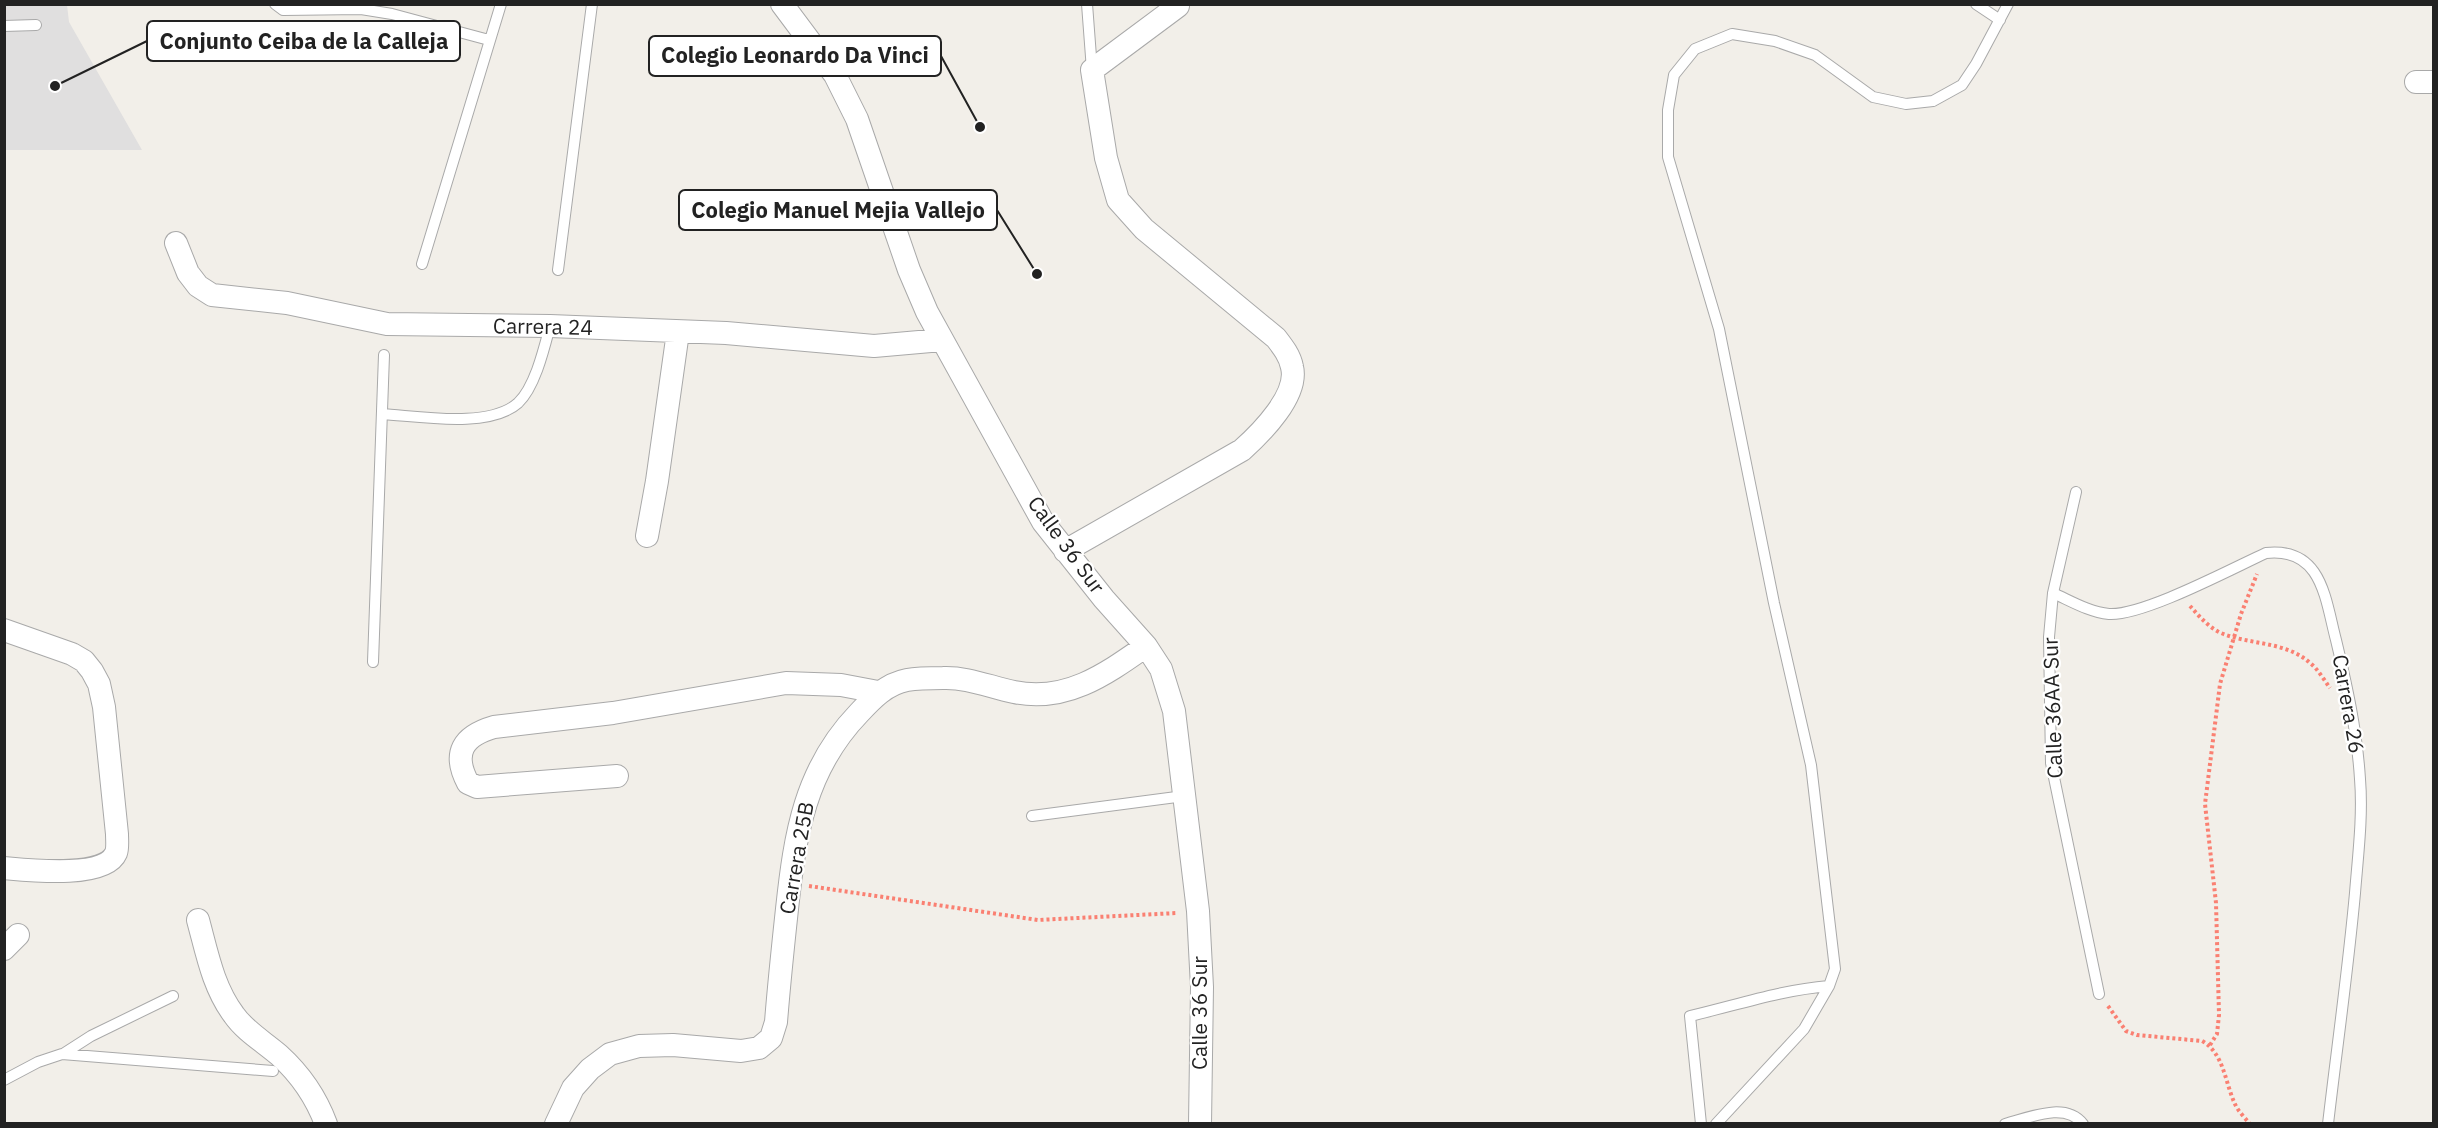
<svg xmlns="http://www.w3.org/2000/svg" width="2438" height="1128" font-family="'IBM Plex Sans',sans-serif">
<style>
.residential{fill:#e0dfdf}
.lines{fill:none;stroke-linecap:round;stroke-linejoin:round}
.service-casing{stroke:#a9a9a9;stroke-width:12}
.minor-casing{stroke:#a9a9a9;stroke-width:24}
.path{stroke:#fa8072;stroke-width:4;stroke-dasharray:3 3;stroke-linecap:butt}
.service{stroke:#fff;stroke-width:10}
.minor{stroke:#fff;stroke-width:22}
.labels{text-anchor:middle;stroke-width:4.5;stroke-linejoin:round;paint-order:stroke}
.street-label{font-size:21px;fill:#222;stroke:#fff}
.leader{fill:none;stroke:#222;stroke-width:2}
.callout-dot{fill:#222;stroke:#fff;stroke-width:2}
.callout{fill:#fff;stroke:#222;stroke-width:2}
.callout-label{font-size:22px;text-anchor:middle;font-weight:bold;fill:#222}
</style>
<rect width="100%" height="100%" fill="#f2efe9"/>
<path class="residential" d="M4,5H67L69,22L142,150H5Z"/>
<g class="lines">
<defs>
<path id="service" d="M275,4L283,10L361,9L392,14L489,40
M1087,4L1092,70
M1976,4L2000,20
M4,26L36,25
M422,264L501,4
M558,270L592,4
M382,414C418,416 489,429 518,403C535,387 544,349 550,326
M2076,492L2053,593L2049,637L2051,763L2099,994
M2053,593C2071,601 2089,612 2109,614C2143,616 2231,569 2266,553C2322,547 2325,598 2336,640C2347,686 2357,731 2360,779C2363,816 2358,855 2355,893C2348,970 2337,1047 2328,1124
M373,662L384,355
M1032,816L1184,796
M63,1054L91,1036L173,996
M4,1080L38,1062L62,1054L273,1071
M1701,1124L1690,1016C1737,1005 1781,990 1829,986
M1716,1124L1804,1029L1829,986L1835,969L1811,765L1774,603L1719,329L1668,157V110L1674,75L1695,49L1732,34L1775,41L1815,55L1873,97L1906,104L1933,101L1962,85L1976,64L2008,4
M2005,1124C2029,1118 2065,1101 2083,1124"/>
<path id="minor" d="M782,4L835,75L857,119L909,270L927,312L1043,522L1104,599L1146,646L1161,669L1174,711L1198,911L1202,987L1200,1124
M2416,82H2434
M176,243L188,273L198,286L212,295L287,303L387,324L550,326L726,333L874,346L942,340
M647,536L657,481L678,332
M1065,551L1242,450C1261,433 1299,395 1292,367C1290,356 1283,347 1276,338L1144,229L1118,200L1106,158L1092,70L1178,6
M4,630L72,654L84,661L92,671L99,684L104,707L117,834C117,840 118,848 116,853C105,879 27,870 4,868
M617,776L477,787L468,783C452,753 463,736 494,727L613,713L786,683L841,685L878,692
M198,920C207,953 213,987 234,1015C245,1031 264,1042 279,1055C300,1074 316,1097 326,1124
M4,949L18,935
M556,1124L573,1088L590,1069L610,1054L639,1046L673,1045L741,1051L759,1048L771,1038L776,1022C779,984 783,946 787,909C795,834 805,769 859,713C872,699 886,684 907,680C918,678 931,678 943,678C967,677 990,687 1014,692C1066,703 1106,674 1146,646"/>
</defs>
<use href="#service" class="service-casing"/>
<use href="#minor" class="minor-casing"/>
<path class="path" d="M2190,606C2199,616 2208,627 2221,633C2249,645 2286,641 2310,663C2318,669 2324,680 2330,688
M809,886L1038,920L1177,913
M2108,1006L2126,1031L2137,1035L2202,1041C2224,1053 2225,1083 2235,1104C2238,1111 2245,1118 2250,1124
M2210,1045L2217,1034L2219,1015L2216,903L2205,804L2220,684L2241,614L2257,574"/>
<use href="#service" class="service"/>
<use href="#minor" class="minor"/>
</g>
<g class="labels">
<g class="street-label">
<text transform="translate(543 327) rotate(1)" y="7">Carrera 24</text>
<text transform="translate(1066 545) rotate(54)" y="7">Calle 36 Sur</text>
<text transform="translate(2348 704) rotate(80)" y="7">Carrera 26</text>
<text transform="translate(2053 708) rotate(-92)" y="7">Calle 36AA Sur</text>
<text transform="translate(797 858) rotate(-80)" y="7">Carrera 25B</text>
<text transform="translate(1200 1013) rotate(-90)" y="7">Calle 36 Sur</text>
</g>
</g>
<path class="leader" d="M55 86L147 41M980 127L941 56M1037 274L997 210"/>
<g class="callout-dot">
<circle cx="55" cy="86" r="6"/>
<circle cx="980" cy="127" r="6"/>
<circle cx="1037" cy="274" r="6"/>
</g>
<g class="callout">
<rect x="147" y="21" width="313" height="40" rx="6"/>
<rect x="649" y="36" width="292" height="40" rx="6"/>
<rect x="679" y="190" width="318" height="40" rx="6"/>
</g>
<g class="callout-label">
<text x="304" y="49">Conjunto Ceiba de la Calleja</text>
<text x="795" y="63">Colegio Leonardo Da Vinci</text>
<text x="838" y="218">Colegio Manuel Mejia Vallejo</text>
</g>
<rect width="2438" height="1128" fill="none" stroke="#222222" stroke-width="12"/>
</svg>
